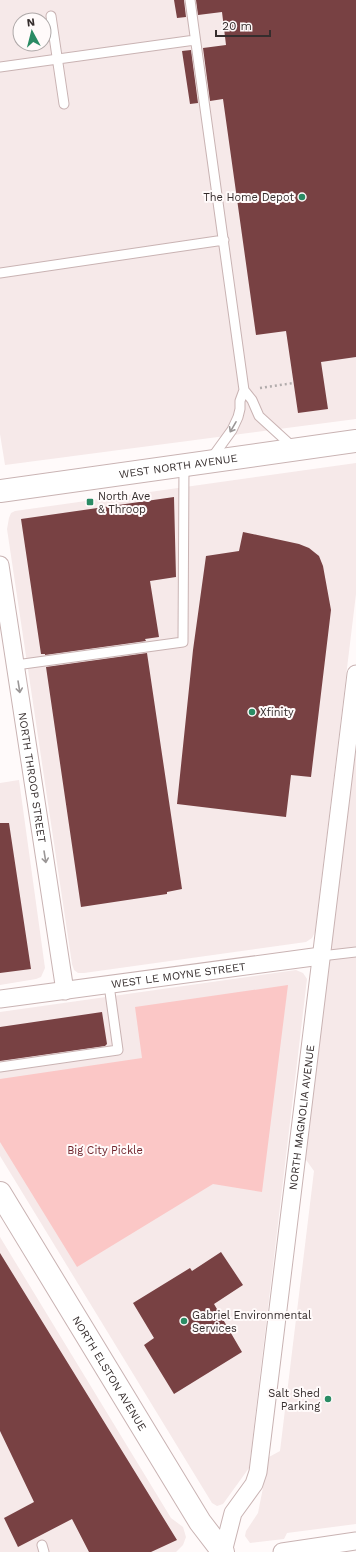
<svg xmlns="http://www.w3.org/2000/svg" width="356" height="1552" font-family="'Work Sans',sans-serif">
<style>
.built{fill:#f6e9e9;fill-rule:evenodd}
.green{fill:#fbc7c6}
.building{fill:#784143}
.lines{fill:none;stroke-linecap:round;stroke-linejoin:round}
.lane-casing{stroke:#c9b3b3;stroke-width:11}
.street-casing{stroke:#c9b3b3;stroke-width:19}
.secondary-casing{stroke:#c9b3b3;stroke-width:24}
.primary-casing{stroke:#c9b3b3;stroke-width:24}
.path{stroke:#b2acac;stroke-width:2.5;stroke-dasharray:2 3;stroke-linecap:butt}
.lane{stroke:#fff;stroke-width:9}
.street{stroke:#fff;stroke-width:17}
.secondary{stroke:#fff;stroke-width:22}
.primary{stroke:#fff;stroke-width:22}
.oneway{stroke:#9a9696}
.poi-dot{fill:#2a8b64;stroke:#fffafa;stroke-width:1.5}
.labels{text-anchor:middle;stroke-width:4;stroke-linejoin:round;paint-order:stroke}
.poi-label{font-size:11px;fill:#352d2d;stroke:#fffafa;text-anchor:start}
.street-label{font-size:11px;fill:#352d2d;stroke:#fffafa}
.park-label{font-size:11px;fill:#6f242b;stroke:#fffafa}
</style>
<rect width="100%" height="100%" fill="#fffafa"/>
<path class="built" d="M0,0H356V419L5,465L0,434ZM20,20H44V44H20Z
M356,463V594L315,932L312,938L306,942L84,973H78L74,970L72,964L7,529L9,518L11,513L15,511Z
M356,749V1524L287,1533L284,1539L250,1543L245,1536L246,1531L258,1513L269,1457L280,1451L314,1171L304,1157Z
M19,780L45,968L41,977L36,979L0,985V783Z
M296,970L303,973L307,979L249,1468L223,1504L217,1506L212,1503L0,1156V1012Z
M0,1237L171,1518L183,1527L186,1537L183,1545L176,1552H0Z"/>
<path class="green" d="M288,985L262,1192L213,1184L77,1267L0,1142V1079L142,1058L135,1007Z"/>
<path class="building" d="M174,0H184L186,17L177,18Z
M196,0H356V357L321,362L328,409L298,413L286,331L256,335L223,99L210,101L203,48L226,45L222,12L198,15Z
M191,50L198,103L190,104L182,51Z
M174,497L176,577L150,581L159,637L145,639L146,641L45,655V654H41L21,519Z
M243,532L299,544L309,548L319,556L323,566L331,610L311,777L291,775L286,817L177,804L193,650L206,556L239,551Z
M147,653L182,889L167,892V894L81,907L46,667Z
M0,823H9L31,969L0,973Z
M102,1012L107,1044L105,1046L0,1061V1027Z
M221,1252L243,1285L214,1304L242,1352L174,1394L144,1345L154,1338L133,1303L190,1268L192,1271Z
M0,1253L177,1540L151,1552H89L72,1519L18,1547L4,1518L34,1502L0,1431Z"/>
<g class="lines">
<defs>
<path id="lane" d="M190,0L244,390L240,401V409L238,417L232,430L211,459
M51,16L64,104
M0,67L195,40
M0,273L224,240
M244,390L252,400L259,416L294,448
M16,665L183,642L184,465
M321,956L356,952
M0,1067L118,1050L109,985
M42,1545L44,1552"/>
<g id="street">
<path id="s1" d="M0,565L65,991"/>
<path id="s2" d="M0,999L321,956"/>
<path id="s3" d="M225,1552H223L233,1513L254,1484L258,1472L356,674"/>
<path d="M282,1552L356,1541"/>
</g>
<g id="secondary">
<path id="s4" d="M0,1193L200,1522L223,1552"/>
</g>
<g id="primary">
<path id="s5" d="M0,491L356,441"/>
</g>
</defs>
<use href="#lane" class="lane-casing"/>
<use href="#street" class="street-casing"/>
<use href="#secondary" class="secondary-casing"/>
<use href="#primary" class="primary-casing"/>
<path class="path" d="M260,388L294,383"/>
<use href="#lane" class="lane"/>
<use href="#street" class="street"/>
<use href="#secondary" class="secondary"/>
<use href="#primary" class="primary"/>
</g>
<defs><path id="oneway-shaft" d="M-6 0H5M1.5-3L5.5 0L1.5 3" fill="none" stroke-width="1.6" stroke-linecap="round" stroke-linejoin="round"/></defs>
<g class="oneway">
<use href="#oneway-shaft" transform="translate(233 427) rotate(120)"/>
<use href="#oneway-shaft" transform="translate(19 687) rotate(81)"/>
<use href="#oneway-shaft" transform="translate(45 857) rotate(81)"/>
</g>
<g class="poi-dot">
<circle cx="302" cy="197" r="4"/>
<rect x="86" y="498" width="8" height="8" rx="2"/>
<circle cx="252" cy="712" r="4"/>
<circle cx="184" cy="1321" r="4"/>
<circle cx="328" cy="1399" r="4"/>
</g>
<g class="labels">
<g class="poi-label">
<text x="294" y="201" text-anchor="end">The Home Depot</text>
<text x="98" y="500">North Ave<tspan x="98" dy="13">&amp; Throop</tspan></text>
<text x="260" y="716">Xfinity</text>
<text x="192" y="1319">Gabriel Environmental<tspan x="192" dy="13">Services</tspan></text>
<text x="320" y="1397" text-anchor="end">Salt Shed<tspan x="320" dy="13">Parking</tspan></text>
</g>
<g class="street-label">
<text dy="4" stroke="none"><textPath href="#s5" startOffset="180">WEST NORTH AVENUE</textPath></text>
<text dy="4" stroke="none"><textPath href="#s1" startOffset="215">NORTH THROOP STREET</textPath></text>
<text dy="4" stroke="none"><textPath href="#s2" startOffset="180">WEST LE MOYNE STREET</textPath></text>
<text dy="4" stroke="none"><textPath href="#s3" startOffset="448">NORTH MAGNOLIA AVENUE</textPath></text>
<text dy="4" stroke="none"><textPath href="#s4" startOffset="211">NORTH ELSTON AVENUE</textPath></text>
</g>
<g class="park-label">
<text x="105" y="1154">Big City Pickle</text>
</g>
</g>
<g transform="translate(32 32) rotate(353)"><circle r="19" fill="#fffafa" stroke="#aea8a8"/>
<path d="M0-3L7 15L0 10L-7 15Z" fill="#2a8b64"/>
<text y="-6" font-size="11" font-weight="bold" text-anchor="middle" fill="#352d2d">N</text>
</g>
<path d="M216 30v6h54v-6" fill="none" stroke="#352d2d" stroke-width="2"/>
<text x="222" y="30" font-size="12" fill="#352d2d" stroke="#fffafa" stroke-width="3" paint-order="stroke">20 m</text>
</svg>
